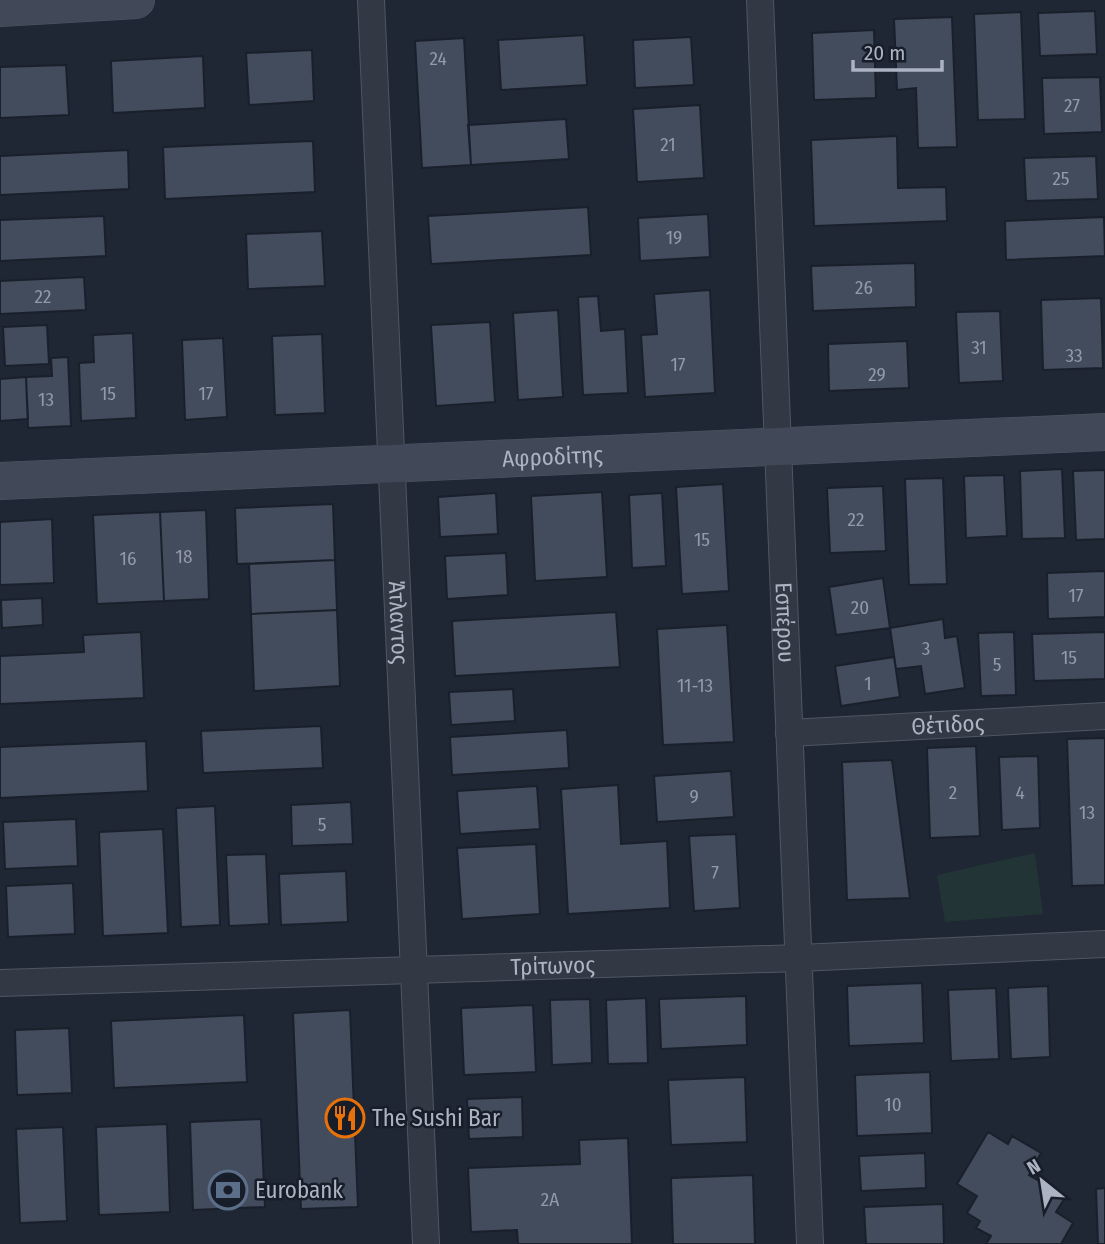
<svg xmlns="http://www.w3.org/2000/svg" width="1105" height="1244" font-family="'Fira Sans Condensed',sans-serif">
<style>
.green{fill:#223436}
.building{fill:#424c5c;stroke:#1a202b;stroke-width:2}
.lines{fill:none;stroke-linecap:round;stroke-linejoin:round}
.street-casing{stroke:#505663;stroke-width:28}
.secondary-casing{stroke:#505663;stroke-width:38}
.street{stroke:#323945;stroke-width:26}
.secondary{stroke:#414858;stroke-width:37}
.labels{text-anchor:middle;stroke-width:5;stroke-linejoin:round;paint-order:stroke}
.number-label{font-size:19px;fill:#9299a8}
.street-label{font-size:23px;fill:#acb3c2;stroke:#181e29}
.poi-label{font-size:23px;fill:#acb3c2;stroke:#181e29;text-anchor:start}
</style>
<rect width="100%" height="100%" fill="#1f2734"/>
<path class="green" d="M1035,853L1043,914L945,922L937,875Z"/>
<path class="building" d="M1095,11L1097,54L1040,56L1038,13Z
M1021,12L1025,119L978,120L974,14Z
M952,17L957,147L918,148L916,88L897,90L894,19Z
M874,30L876,98L814,100L812,33Z
M584,35L587,85L501,90L498,40Z
M691,37L694,85L635,88L633,40Z
M464,38L471,165L422,168L415,41Z
M312,50L314,101L249,105L246,53Z
M203,56L205,108L113,113L111,61Z
M66,65L69,115L0,118V67Z
M1100,77L1102,132L1044,134L1042,78Z
M700,105L704,178L637,182L633,109Z
M566,119L569,159L471,165L468,125Z
M897,136L898,188L946,187L947,221L814,226L811,140Z
M313,141L315,192L165,199L163,147Z
M128,150L129,189L0,195V156Z
M1096,156L1098,199L1026,201L1024,158Z
M588,207L591,255L431,264L428,216Z
M708,214L710,257L640,261L638,218Z
M104,216L106,256L0,261V220Z
M1104,217L1105,256L1006,260L1005,221Z
M322,231L325,286L248,289L246,234Z
M915,263L916,307L813,311L811,266Z
M84,277L86,310L0,314V281Z
M710,290L715,393L645,397L641,335L657,334L654,294Z
M598,296L601,331L625,329L628,393L583,395L578,297Z
M1101,298L1103,368L1043,370L1041,300Z
M558,310L563,397L518,400L513,313Z
M1000,311L1003,381L959,383L956,312Z
M490,322L495,402L436,406L431,325Z
M47,325L49,364L5,366L3,327Z
M133,333L136,418L81,421L79,363L94,362L93,335Z
M322,334L325,413L275,415L272,336Z
M223,338L227,417L185,420L182,340Z
M907,341L909,388L829,391L828,344Z
M68,357L71,426L28,428L26,377L52,376L51,358Z
M26,377L28,419L0,421V379Z
M1062,469L1065,538L1022,539L1020,471Z
M1105,470V539L1076,540L1073,471Z
M1004,475L1007,536L966,538L964,476Z
M943,478L947,584L909,585L905,479Z
M723,484L729,591L682,594L676,487Z
M883,486L886,551L830,553L827,488Z
M602,492L607,577L535,581L531,496Z
M496,493L498,534L440,537L438,497Z
M662,493L666,566L632,568L629,495Z
M333,504L335,560L237,564L235,508Z
M206,510L209,599L164,601L160,512Z
M160,512L164,601L97,604L93,515Z
M52,519L54,583L0,585V522Z
M506,553L508,595L447,599L445,556Z
M335,560L337,610L251,614L249,564Z
M1105,571V617L1048,619L1047,573Z
M883,578L890,628L836,635L829,587Z
M42,598L43,625L2,628L1,600Z
M337,610L340,686L254,691L251,614Z
M616,612L620,667L455,676L452,621Z
M943,619L945,638L957,636L965,688L925,694L921,666L896,669L890,628Z
M727,625L734,742L663,745L657,629Z
M141,632L144,698L0,704V656L84,652L83,635Z
M1014,632L1016,695L981,696L978,633Z
M1105,632V679L1034,681L1032,634Z
M894,657L900,697L841,706L835,666Z
M513,689L515,721L451,725L449,692Z
M321,726L323,768L203,773L201,731Z
M567,730L569,768L452,775L450,737Z
M1105,738V885L1072,886L1067,739Z
M146,741L148,791L0,798V747Z
M976,746L980,836L930,838L927,748Z
M1038,756L1040,828L1002,830L999,757Z
M892,760L910,898L847,900L842,762Z
M731,771L734,817L657,822L654,776Z
M618,785L621,844L667,841L670,908L568,914L561,789Z
M537,786L540,829L460,834L457,791Z
M351,802L353,844L292,846L291,805Z
M215,806L220,925L181,927L176,808Z
M76,819L78,866L5,869L3,822Z
M163,829L168,933L103,936L99,832Z
M736,834L740,908L694,911L689,836Z
M536,844L540,914L462,919L457,848Z
M266,854L269,924L229,926L226,855Z
M346,871L348,922L281,925L279,874Z
M73,883L75,934L8,937L6,886Z
M922,983L924,1043L849,1046L847,986Z
M1048,986L1050,1057L1011,1059L1008,988Z
M996,988L999,1059L951,1061L948,990Z
M746,996L747,1045L661,1049L659,999Z
M646,998L648,1063L608,1064L606,1000Z
M590,999L592,1063L552,1065L550,1000Z
M533,1005L536,1072L464,1075L461,1008Z
M350,1010L358,1207L301,1209L293,1013Z
M244,1015L247,1082L114,1088L111,1021Z
M69,1028L72,1093L17,1095L15,1030Z
M930,1072L932,1133L857,1136L855,1075Z
M745,1077L747,1142L671,1145L668,1080Z
M522,1097L523,1137L469,1139L467,1099Z
M261,1119L265,1207L193,1210L190,1122Z
M167,1124L170,1212L99,1215L96,1127Z
M63,1127L67,1221L20,1223L16,1129Z
M988,1132L1008,1144L1012,1136L1041,1153L1029,1175L1066,1196L1056,1212L1073,1223L1061,1244H986L991,1236L976,1228L980,1221L967,1213L977,1196L957,1184Z
M628,1138L632,1244H518L517,1230L471,1232L468,1168L580,1164L579,1140Z
M925,1153L926,1188L861,1191L859,1156Z
M753,1175L755,1244H673L671,1178Z
M1105,1188V1244H1098L1096,1189Z
M943,1204L944,1244H866L864,1207Z"/>
<g class="lines">
<defs>
<g id="street">
<path id="s1" d="M371,0L426,1244"/>
<path id="s2" d="M760,0L810,1244"/>
<path id="s3" d="M789,733L1105,716"/>
<path id="s4" d="M0,983L799,958L1105,944"/>
</g>
<g id="secondary">
<path d="M0,8L136,0"/>
<path id="s5" d="M0,481L1105,432"/>
</g>
</defs>
<use href="#street" class="street-casing"/>
<use href="#secondary" class="secondary-casing"/>
<use href="#street" class="street"/>
<use href="#secondary" class="secondary"/>
</g>
<defs>
<symbol id="restaurant-ring" viewBox="-11 -11 22 22"><circle r="9.5" fill="#181e29" stroke="#e8710a" stroke-width="1.5"/><path d="M-5-6h1v4h1v-4h1v4h1v-4h1v5L-1.5 .5V6h-2V.5L-5-1ZM5-6V6H3V1.5H1.5Q1.5-4 5-6Z" fill="#e8710a"/></symbol>
<symbol id="bank-ring" viewBox="-11 -11 22 22"><circle r="9.5" fill="#181e29" stroke="#5c6f8a" stroke-width="1.5"/><path d="M-6-4H6V4H-6ZM0-2.3a2.3 2.3 0 1 0 0 4.6a2.3 2.3 0 1 0 0-4.6Z" fill="#5c6f8a"/></symbol>
</defs>
<g fill-rule="evenodd">
<use href="#restaurant-ring" x="323" y="1096" width="44" height="44"/>
<use href="#bank-ring" x="206" y="1168" width="44" height="44"/>
</g>
<g class="labels">
<g class="number-label">
<text x="438" y="65">24</text>
<text x="1072" y="112">27</text>
<text x="668" y="151">21</text>
<text x="1061" y="185">25</text>
<text x="674" y="244">19</text>
<text x="864" y="294">26</text>
<text x="43" y="303">22</text>
<text x="979" y="354">31</text>
<text x="1074" y="362">33</text>
<text x="678" y="371">17</text>
<text x="877" y="381">29</text>
<text x="108" y="400">15</text>
<text x="206" y="400">17</text>
<text x="46" y="406">13</text>
<text x="856" y="526">22</text>
<text x="702" y="546">15</text>
<text x="184" y="563">18</text>
<text x="128" y="565">16</text>
<text x="1076" y="602">17</text>
<text x="860" y="614">20</text>
<text x="926" y="655">3</text>
<text x="1069" y="664">15</text>
<text x="997" y="671">5</text>
<text x="868" y="690">1</text>
<text x="695" y="692">11-13</text>
<text x="953" y="799">2</text>
<text x="1020" y="799">4</text>
<text x="694" y="803">9</text>
<text x="1087" y="819">13</text>
<text x="322" y="831">5</text>
<text x="715" y="879">7</text>
<text x="893" y="1111">10</text>
<text x="550" y="1206">2A</text>
</g>
<g class="street-label">
<text dy="8" stroke="none"><textPath href="#s5" startOffset="553">Αφροδίτης</textPath></text>
<text dy="8" stroke="none"><textPath href="#s1" startOffset="623">Άτλαντος</textPath></text>
<text dy="8" stroke="none"><textPath href="#s2" startOffset="623">Εσπέρου</textPath></text>
<text dy="8" stroke="none"><textPath href="#s3" startOffset="159">Θέτιδος</textPath></text>
<text dy="8" stroke="none"><textPath href="#s4" startOffset="553">Τρίτωνος</textPath></text>
</g>
<g class="poi-label">
<text x="372" y="1126">The Sushi Bar</text>
<text x="255" y="1198">Eurobank</text>
</g>
</g>
<g transform="translate(1042 1181) rotate(330)" stroke="#181e29" stroke-width="5" paint-order="stroke">
<path d="M0-5L12 26L0 18L-12 26Z" fill="#acb3c2"/>
<text y="-10" font-size="19" font-weight="bold" text-anchor="middle" fill="#acb3c2">N</text>
</g>
<path d="M853 60v10h89v-10" fill="none" stroke="#acb3c2" stroke-width="3.5"/>
<text x="864" y="60" font-size="21" fill="#acb3c2" stroke="#181e29" stroke-width="5" paint-order="stroke">20 m</text>
</svg>
